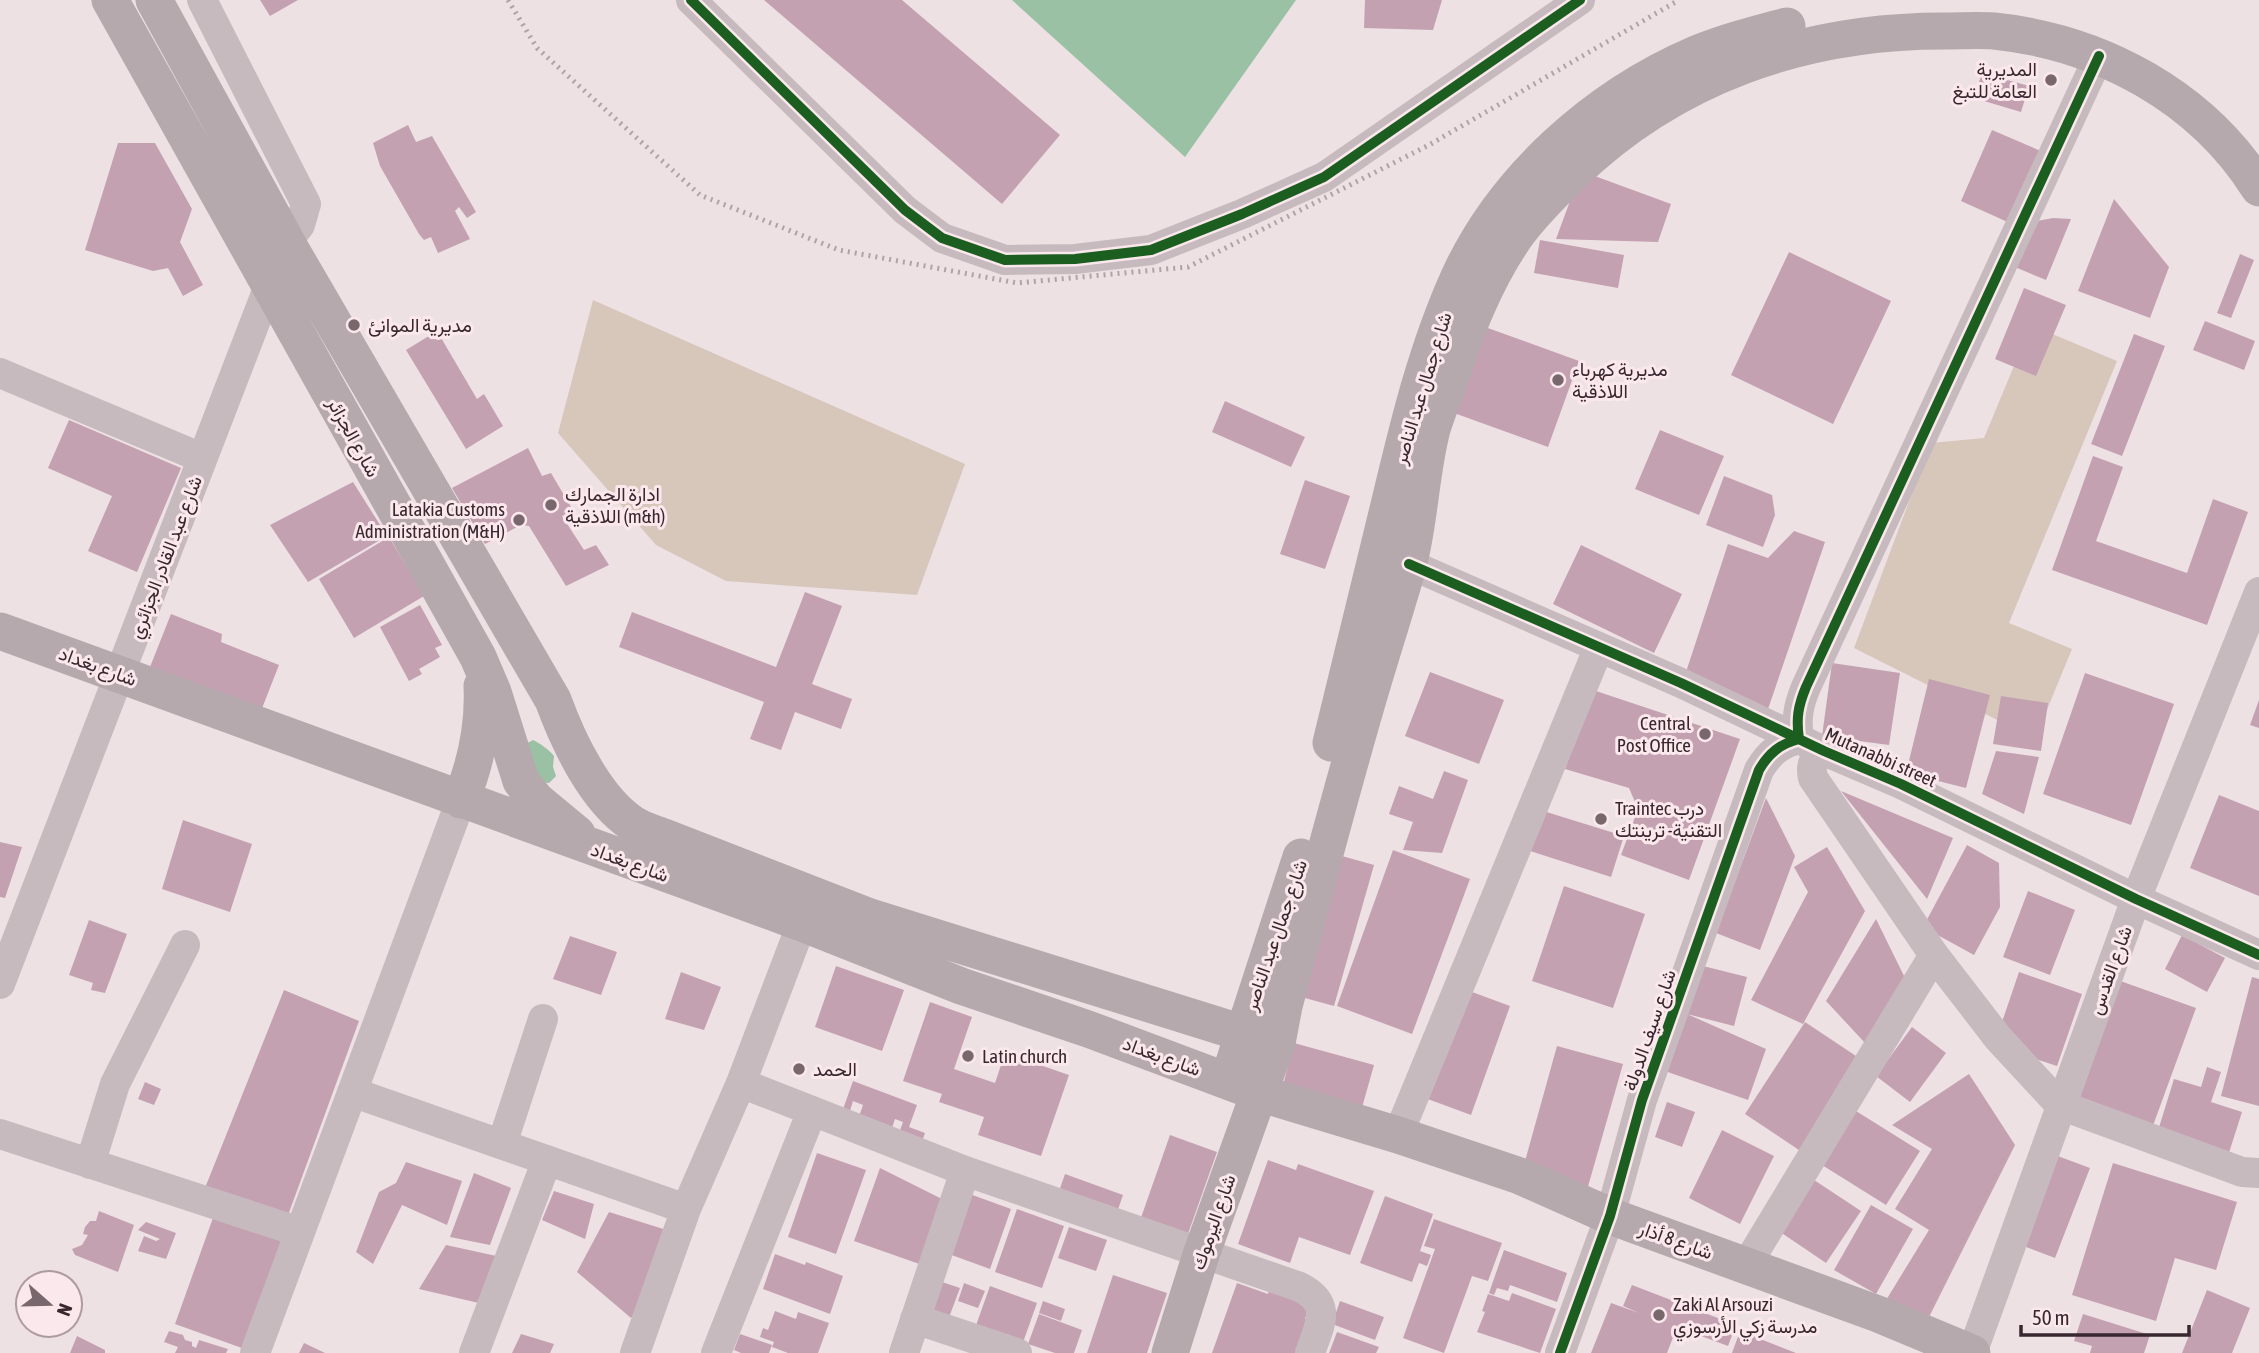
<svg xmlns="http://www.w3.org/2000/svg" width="2259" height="1353" font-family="'Asap Condensed',Vazirmatn,sans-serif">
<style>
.green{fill:#d7c7bb}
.water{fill:#9bc1a4}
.building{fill:#c3a1b1}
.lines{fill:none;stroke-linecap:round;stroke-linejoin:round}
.minor{stroke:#c7babe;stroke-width:30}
.major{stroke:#b6a9ad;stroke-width:37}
.rail{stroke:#aea4a7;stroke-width:5;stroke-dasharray:2 5;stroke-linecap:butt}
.cycleway-casing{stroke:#fbe8ec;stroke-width:15}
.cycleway{stroke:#1b5e20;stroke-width:10}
.poi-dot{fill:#78686e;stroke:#fbe8ec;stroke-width:2.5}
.labels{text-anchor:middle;stroke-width:6;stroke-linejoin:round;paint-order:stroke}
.poi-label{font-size:19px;fill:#38272f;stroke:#fbe8ec;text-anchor:start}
.street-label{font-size:19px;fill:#38272f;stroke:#fbe8ec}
</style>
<rect width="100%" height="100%" fill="#eee1e4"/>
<path class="green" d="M593,300L965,464L917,595L726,581L656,545L558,433Z
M2031,325L2117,361L2009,623L2072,649L2035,739L1854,648L1931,443L1984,438Z"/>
<path class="water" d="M1012,0H1296L1185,157Z
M533,740C538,742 551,751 554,756L553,767L556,776L549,783L539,782L524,745Z"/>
<path class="building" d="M260,0H298L270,16Z
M764,0H902L1060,135L1002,204Z
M1365,0H1442L1433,30L1364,28Z
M1982,73L2029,86L2021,112L1974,98Z
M408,125L416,142L432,136L476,212L467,218L459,207L455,211L470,239L438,253L431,237L424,240L419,234L380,166L373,143Z
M1992,130L2043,152L2012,224L1961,201Z
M118,143H155L192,209L180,242L203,285L183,296L168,268L153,271L85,250Z
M1581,171L1671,204L1658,242L1556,239Z
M2114,199L2169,267L2150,318L2078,291Z
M2053,218L2071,219L2046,280L2010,265L2027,223Z
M1540,240L1624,255L1618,288L1534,273Z
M1789,252L1891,301L1833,424L1731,375Z
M2240,254L2254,260L2231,318L2217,313Z
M2024,288L2066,305L2036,376L1995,359Z
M2205,321L2255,341L2244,370L2193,350Z
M1485,327L1579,361L1548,447L1454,413Z
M437,331L477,399L484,394L503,426L466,449L406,350Z
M2134,334L2165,346L2122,456L2091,444Z
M1225,401L1305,437L1291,467L1212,432Z
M69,420L181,468L137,572L88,551L112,496L48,468Z
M1660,430L1724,456L1699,515L1635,489Z
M528,448L542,476L551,473L574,512L562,516L584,550L596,545L609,565L566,586L529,526L521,525L485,544L452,488Z
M2093,456L2123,467L2096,541L2187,573L2213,499L2248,512L2207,625L2052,570Z
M1724,476L1772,495L1775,515L1763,547L1706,525Z
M1305,480L1350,496L1325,569L1280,554Z
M353,482L387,536L308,582L270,525Z
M1794,531L1825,542L1767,712L1686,672L1728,544L1768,558Z
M389,537L424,596L354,638L319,579Z
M1581,545L1682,594L1654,653L1553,604Z
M805,592L842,606L812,684L852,699L841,729L795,712L781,750L750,739L764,702L619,647L632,612L776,667Z
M420,605L442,645L435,648L440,657L419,669L422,674L409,681L380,627Z
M171,614L222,634L221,642L279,665L259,716L148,672Z
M1832,663L1900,673L1889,745L1822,736Z
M1430,672L1504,700L1479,764L1405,736Z
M2085,673L2174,704L2131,825L2043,794Z
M1929,679L1990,695L1966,788L1906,773Z
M1593,690L1740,739L1689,880L1621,855L1638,809L1629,788L1565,769Z
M2001,696L2048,703L2041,751L1993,744Z
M2259,700V728L2250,725Z
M1996,751L2039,757L2024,814L1982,794Z
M1444,771L1468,780L1442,853L1403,850L1413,822L1389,814L1399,786L1433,799Z
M1841,791L1953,838L1927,899Z
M2219,795L2259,811V896L2190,868Z
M1766,798L1795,856L1760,950L1716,933Z
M1540,810L1624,836L1611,877L1527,850Z
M183,820L252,844L230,912L162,889Z
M0,842L22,847L5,898L0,897Z
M1967,845L1999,863L2000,907L1974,955L1923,927Z
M1827,847L1865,911L1803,1024L1751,1000L1808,892L1794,867Z
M1393,850L1470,879L1412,1034L1337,1006Z
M1335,854L1374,865L1334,1006L1294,995Z
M1564,886L1645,914L1613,1008L1532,981Z
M2028,891L2075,910L2050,975L2003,957Z
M1876,919L1905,978L1866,1044L1826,1001Z
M89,920L127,934L105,993L91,990L93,983L69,975Z
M2182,935L2225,958L2207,992L2165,969Z
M570,936L617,952L601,995L553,979Z
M1699,965L1747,977L1734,1026L1687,1014L1766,1049L1748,1100L1662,1070Z
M836,966L904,990L882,1051L815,1027Z
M681,972L721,987L704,1030L665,1019Z
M2019,972L2082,994L2057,1066L2015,1052L2002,1022Z
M2252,977L2259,979V1106L2221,1096Z
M2112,978L2196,1008L2151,1131L2067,1100Z
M1464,989L1510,1006L1471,1115L1425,1098Z
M284,990L359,1021L287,1218L203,1193Z
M930,1002L972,1017L954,1069L995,1083L1005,1053L1069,1075L1041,1156L978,1135L984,1117L939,1102L942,1094L903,1081Z
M1805,1022L1862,1060L1802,1152L1745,1114Z
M1912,1027L1946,1053L1910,1102L1876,1076Z
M1294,1043L1374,1065L1361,1111L1282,1089Z
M1557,1046L1623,1064L1587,1190L1522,1172Z
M2207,1067L2221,1072L2211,1102L2242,1112L2227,1159L2156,1137L2174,1079L2201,1087Z
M1969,1074L2015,1145L1925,1325L1880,1310L1929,1230L1895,1209L1932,1149L1892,1125Z
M853,1081L917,1105L909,1127L925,1133L919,1150L896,1141L903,1122L895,1119L890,1134L857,1122L863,1105L853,1101L849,1114L842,1112Z
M145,1082L161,1089L154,1105L138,1099Z
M1667,1102L1695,1112L1682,1147L1655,1137Z
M1856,1111L1920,1151L1886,1205L1822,1165Z
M1722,1130L1774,1156L1740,1224L1689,1198Z
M1170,1135L1217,1152L1184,1245L1137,1229Z
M817,1153L866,1170L836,1254L788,1237Z
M2055,1155L2090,1168L2055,1258L2021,1245Z
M1268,1160L1296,1170L1298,1164L1374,1191L1350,1255L1299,1237L1290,1263L1238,1244Z
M406,1162L462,1181L447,1225L402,1205L373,1264L356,1252L379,1192L396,1183Z
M2113,1163L2237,1202L2216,1270L2175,1258L2156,1321L2072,1295Z
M880,1168L948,1202L925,1266L854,1241Z
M474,1173L511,1188L490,1245L450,1237Z
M1065,1174L1123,1195L1115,1218L1057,1197Z
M1808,1176L1861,1211L1826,1263L1773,1227Z
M554,1191L594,1204L585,1239L542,1220Z
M967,1193L1011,1209L990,1269L946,1253Z
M1385,1196L1433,1214L1420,1251L1431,1255L1427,1266L1419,1263L1412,1282L1360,1263Z
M1871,1205L1913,1229L1876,1294L1834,1270Z
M1017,1209L1064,1226L1042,1288L995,1272Z
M99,1211L134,1225L118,1272L75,1255L72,1249L82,1245L88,1235L83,1234L85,1227L90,1221H96Z
M609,1212L673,1232L653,1285L631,1318L577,1272Z
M214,1215L281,1239L288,1255L253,1352L175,1324Z
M1434,1219L1502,1243L1488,1281L1472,1276L1444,1353L1403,1338L1435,1249L1424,1246Z
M146,1222L176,1233L166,1259L138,1251L144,1236L156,1241L160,1239L138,1230Z
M1069,1227L1107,1240L1096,1271L1058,1258Z
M446,1245L501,1257L483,1304L419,1289Z
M1504,1250L1567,1273L1557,1302L1510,1285L1508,1291L1497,1288L1494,1295L1489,1293Z
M775,1254L805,1265L806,1262L843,1276L830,1314L763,1289Z
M1113,1275L1167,1293L1147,1353H1087Z
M939,1281L960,1288L948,1320L928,1313Z
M964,1283L985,1291L978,1308L958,1301Z
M1237,1283L1268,1294L1270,1287L1309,1308L1305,1319L1315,1322L1305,1353H1212Z
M1632,1285L1736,1325L1728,1346L1677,1327L1667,1353H1591L1611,1303L1639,1313L1623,1306Z
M990,1286L1037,1303L1021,1348L974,1331Z
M2207,1290L2250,1308L2232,1353H2182Z
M1512,1293L1556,1309L1540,1353L1477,1332L1485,1312L1482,1311L1488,1294L1509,1301Z
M1043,1301L1065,1309L1061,1321L1039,1313Z
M1340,1301L1384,1317L1375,1340L1332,1324Z
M775,1311L796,1319L798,1312L829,1323L818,1353H788L772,1347L774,1342L760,1337L763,1328L768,1330Z
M1039,1314L1082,1330L1074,1353H1055L1028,1344Z
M2083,1314L2150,1335L2144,1353H2090L2092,1346L2074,1341Z
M169,1331L183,1335L185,1340L192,1342V1346L196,1348L199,1340L228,1349L226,1353H175L178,1347L164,1342Z
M1740,1331L1796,1353H1732Z
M1337,1332L1379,1347L1376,1353H1329Z
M521,1334L554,1344L550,1353H512Z
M740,1334L772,1345L769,1353H741L734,1350Z
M77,1336L105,1350V1353H70Z
M304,1343L325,1353H299Z"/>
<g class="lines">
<path class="minor" d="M202,0L306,204L300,225L287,241
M691,0L905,210L942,238L1005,260L1075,259L1151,250L1242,214L1324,177L1580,0
M0,373L202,458
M1409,564L1681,683L1824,751L1901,784L2136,899L2259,955
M1824,751C1813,758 1810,765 1813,778L1934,955L1998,1038L2060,1105L2242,1172L2259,1173
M0,984L269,286
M741,1083L965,1171L1300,1287C1333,1304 1320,1324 1310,1353
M352,1092L686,1209
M0,1134L300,1232
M1398,1135L1599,647
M502,1144L543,1019
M90,1164L115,1084L185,945
M1746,1266L1934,955
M915,1319L1017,1353
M255,1353L461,800
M474,1353L547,1160
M635,1353L686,1209L741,1083L802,923
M716,1353L812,1111
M904,1353L965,1171
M1560,1353L1610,1216L1642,1100L1759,770C1769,753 1780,744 1799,739C1796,719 1798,706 1806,687L2099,56
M1972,1353L2136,899L2259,592"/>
<path class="major" d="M110,0L478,657L493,692L521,781L536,800L577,834
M154,0L290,248L553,700C568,741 595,799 633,824C642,830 654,833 664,837L870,917L1265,1040
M0,631L802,923L961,986L1088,1029L1259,1093L1398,1135L1520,1176L1610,1216L1878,1314L1972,1353
M1331,743C1351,663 1370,582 1390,501C1408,426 1426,350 1458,279C1503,179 1596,97 1696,54C1725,42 1756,34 1787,26
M461,800C476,763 484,727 482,686
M1228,1081L1301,857
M1170,1353L1201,1255L1277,1043L1284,1006C1311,906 1337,806 1366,706C1379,661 1394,615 1407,570C1420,524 1420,475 1432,429C1437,413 1443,398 1449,382C1466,331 1484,282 1515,237C1530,215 1552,194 1571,175C1673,76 1802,31 1944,31C1961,31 1978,30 1994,31C2101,42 2202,97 2259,188"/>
<path class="rail" d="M508,0L537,48L700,195L839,250L1017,283L1188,267L1429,145L1679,0"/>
<defs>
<path id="cycleway" d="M691,0L905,210L942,238L1005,260L1075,259L1151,250L1242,214L1324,177L1580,0
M1409,564L1681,683L1824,751L1901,784L2136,899L2259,955
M1560,1353L1610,1216L1642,1100L1759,770C1769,753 1780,744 1799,739C1796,719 1798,706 1806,687L2099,56"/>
</defs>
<use href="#cycleway" class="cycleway-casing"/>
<use href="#cycleway" class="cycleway"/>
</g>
<g class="poi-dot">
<circle cx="2051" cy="80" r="7"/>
<circle cx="354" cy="325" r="7"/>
<circle cx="1558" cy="380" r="7"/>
<circle cx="551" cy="505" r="7"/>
<circle cx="519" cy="520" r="7"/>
<circle cx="1705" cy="734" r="7"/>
<circle cx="1601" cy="819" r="7"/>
<circle cx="968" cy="1056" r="7"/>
<circle cx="799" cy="1069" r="7"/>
<circle cx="1659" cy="1315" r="7"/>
</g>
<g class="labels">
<g class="poi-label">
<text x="2037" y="76" text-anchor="end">المديرية<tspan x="2037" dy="22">العامة للتبغ</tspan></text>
<text x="368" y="332">مديرية الموانئ</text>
<text x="1572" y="376">مديرية كهرباء<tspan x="1572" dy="22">اللاذقية</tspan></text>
<text x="565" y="501">ادارة الجمارك<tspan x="565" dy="22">اللاذقية (m&amp;h)</tspan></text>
<text x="505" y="516" text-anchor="end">Latakia Customs<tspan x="505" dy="22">Administration (M&amp;H)</tspan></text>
<text x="1691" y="730" text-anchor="end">Central<tspan x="1691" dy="22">Post Office</tspan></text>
<text x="1615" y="815">Traintec درب<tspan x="1615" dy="22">التقنية- ترينتك</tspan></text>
<text x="982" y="1063">Latin church</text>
<text x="813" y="1076">الحمد</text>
<text x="1673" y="1311">Zaki Al Arsouzi<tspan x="1673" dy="22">مدرسة زكي الأرسوزي</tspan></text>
</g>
<g class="street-label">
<text transform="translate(1422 388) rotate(-73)" y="7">شارع جمال عبد الناصر</text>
<text transform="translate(354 437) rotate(61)" y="7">شارع الجزائر</text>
<text transform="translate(165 557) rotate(-69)" y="7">شارع عبد القادر الجزائري</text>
<text transform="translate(98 666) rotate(20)" y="7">شارع بغداد</text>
<text transform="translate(1881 757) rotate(24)" y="7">Mutanabbi street</text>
<text transform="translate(630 862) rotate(20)" y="7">شارع بغداد</text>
<text transform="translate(1275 935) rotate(-71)" y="7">شارع جمال عبد الناصر</text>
<text transform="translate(2110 970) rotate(-70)" y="7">شارع القدس</text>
<text transform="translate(1649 1030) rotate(-71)" y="7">شارع سيف الدولة</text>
<text transform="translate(1162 1056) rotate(20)" y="7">شارع بغداد</text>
<text transform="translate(1213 1222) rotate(-71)" y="7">شارع اليرموك</text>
<text transform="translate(1676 1240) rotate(20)" y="7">شارع 8 أذار</text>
</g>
</g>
<g transform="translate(49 1304) rotate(110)"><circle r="33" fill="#fbe8ec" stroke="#ad9ba0" stroke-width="2"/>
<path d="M0-5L12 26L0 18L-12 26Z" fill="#78686e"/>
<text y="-10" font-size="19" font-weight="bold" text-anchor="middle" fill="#38272f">N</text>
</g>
<path d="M2021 1325v10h168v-10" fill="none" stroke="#38272f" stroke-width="3.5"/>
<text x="2032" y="1325" font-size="21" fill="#38272f" stroke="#fbe8ec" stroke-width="5" paint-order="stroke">50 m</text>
</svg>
